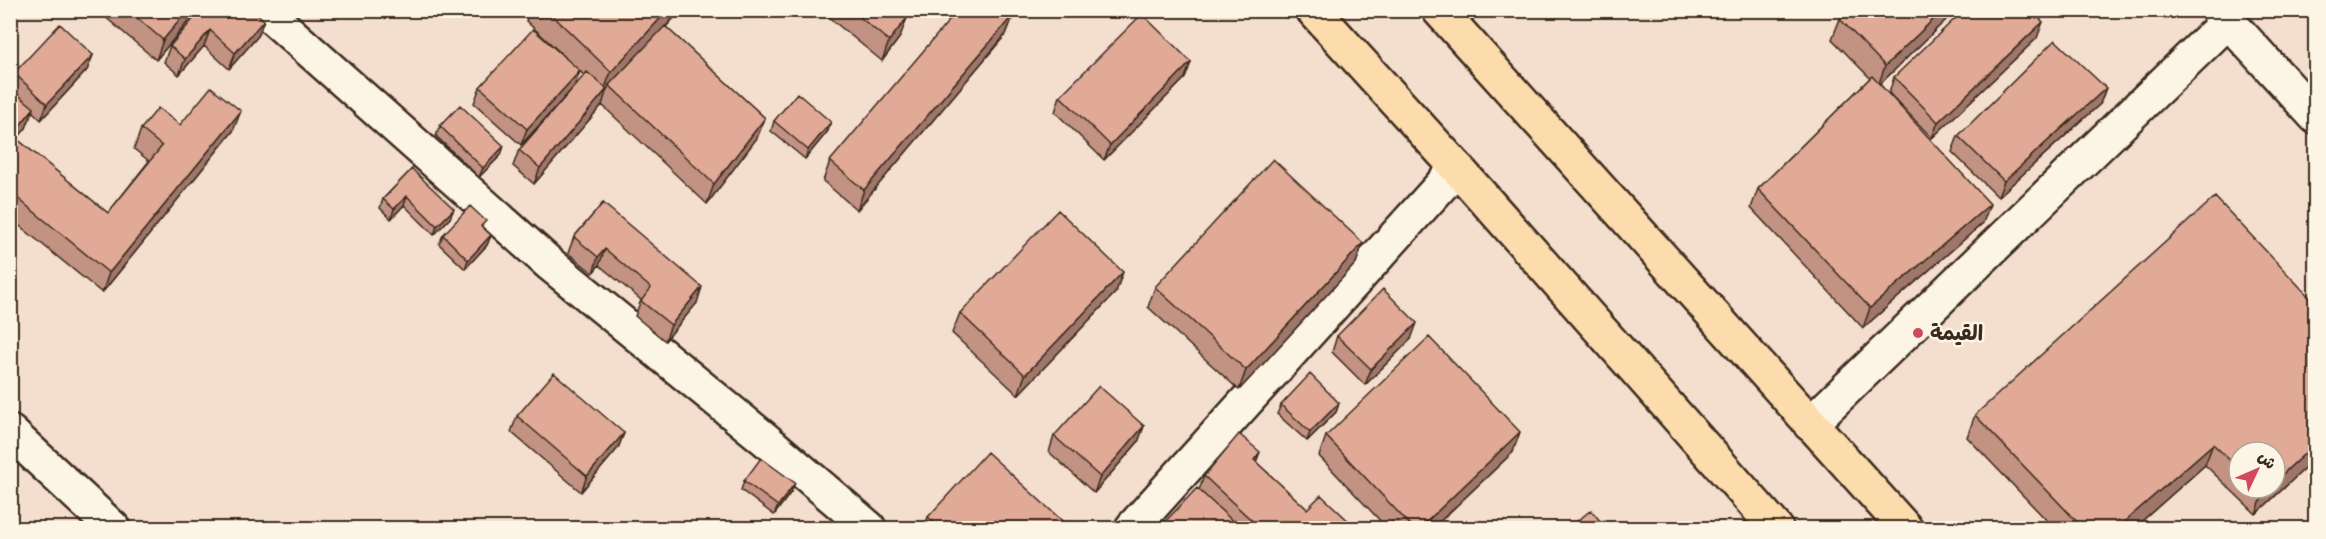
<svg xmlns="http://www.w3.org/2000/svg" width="2326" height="539" font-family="'Patrick Hand','Playpen Sans Arabic',sans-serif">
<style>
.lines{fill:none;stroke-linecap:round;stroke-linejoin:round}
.minor-casing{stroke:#3b2a1e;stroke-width:38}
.primary-casing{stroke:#3b2a1e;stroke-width:38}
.minor{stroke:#fcf5e5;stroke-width:33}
.primary{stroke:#fcdcac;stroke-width:33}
.wall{fill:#c29282;stroke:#3b2a1e;stroke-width:1.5;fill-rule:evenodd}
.shaded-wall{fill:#9e776a;stroke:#3b2a1e;stroke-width:1.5}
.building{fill:#e1aa97;stroke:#3b2a1e;stroke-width:1.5}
.poi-dot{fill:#d1495b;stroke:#fcf5e5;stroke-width:2}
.labels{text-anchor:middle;stroke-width:5;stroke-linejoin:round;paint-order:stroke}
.poi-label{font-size:21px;font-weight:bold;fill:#3b2a1e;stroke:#fcf5e5;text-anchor:start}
</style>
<rect width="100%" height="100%" fill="#f4dece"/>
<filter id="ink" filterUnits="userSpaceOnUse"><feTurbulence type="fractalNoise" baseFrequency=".0167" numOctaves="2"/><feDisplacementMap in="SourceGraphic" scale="12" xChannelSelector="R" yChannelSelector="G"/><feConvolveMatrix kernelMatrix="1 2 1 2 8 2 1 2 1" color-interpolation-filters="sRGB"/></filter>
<g filter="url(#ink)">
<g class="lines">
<defs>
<path id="minor" d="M264,10L550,264L766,440L869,528
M2218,10L2316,117
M1810,424L2228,21
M10,432L113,528
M1132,528L1457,168"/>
<path id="primary" d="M1313,10L1457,168L1776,528
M1439,10L1905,528"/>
</defs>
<use href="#minor" class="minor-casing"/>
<use href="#primary" class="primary-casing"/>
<use href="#minor" class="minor"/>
<use href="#primary" class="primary"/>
</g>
<path class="wall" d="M97,10H198L156,60Z
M201,10L258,36L229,69L204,46L179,75L164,62L170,46Z
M530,10H681L666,27L765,118L757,138L707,204L602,105L534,184L513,166L519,150L584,76L580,71L574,87L521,145L474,103L480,87L565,57L526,21Z
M820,10H900V37L882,61Z
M1012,10H1023L1018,16Z
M1849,10H1956L1880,84L1983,223L1863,328L1751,208L1758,189L1870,78L1832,39L1840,19Z
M2307,10H2316V20Z
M1014,14L1006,34L857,210L823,181L830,161Z
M2037,38L1932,138L1889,93L1894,77Z
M93,55L87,70L41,120L32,111L26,128L17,139L108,213L149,161L134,149L141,129L180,125L233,131L102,293L10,218V82L14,73Z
M1191,62L1185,78L1104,160L1055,112L1060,96Z
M2100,104L1998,197L1952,152L1958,136Z
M774,121L828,131L805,159L771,131Z
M440,126L501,155L479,177L436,136Z
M412,169L450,218L434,235L404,205L391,219L380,208L383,199Z
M603,203L697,303L665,341L635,316L641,300L599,265L593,273L568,253L574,237Z
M483,228L491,235L487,245L465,269L439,244L443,235Z
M1363,243L1356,263L1239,390L1148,307L1155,287Z
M1116,292L1018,395L952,333L960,313Z
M2316,304V458L2256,514L2205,465L2134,528H2054L1967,437L1975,415ZM2239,452L2275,488H2239Z
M1337,336L1411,339L1365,385L1332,352Z
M1339,403L1336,412L1307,441L1277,414L1281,405Z
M517,416L624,433L618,448L581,492L511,432Z
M1144,426L1138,442L1094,493L1049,452L1054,436Z
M1326,436L1513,452L1433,528H1387L1319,456Z
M1256,462L1307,509L1356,528H1159L1199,490L1204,476Z
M744,481L791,492L774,515L741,490Z
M928,517L1070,528H924Z"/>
<path class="shaded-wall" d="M188,10H198L156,60L163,40Z
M668,10H681L610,86L609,85L608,88L603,93L611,72Z
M1943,10H1956L1878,86L1885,66Z
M1014,14L1006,34L857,210L864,190Z
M907,18L900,37L882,61L889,41Z
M264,20L258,36L229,69L235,53Z
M2043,22L2037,38L1932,138L1938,122Z
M210,30L204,46L179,75L185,59Z
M93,55L87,70L41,120L47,104Z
M1191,62L1185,78L1104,160L1110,145Z
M580,71L574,87L521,145L527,129Z
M2106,88L2100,104L1998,197L2004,181Z
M607,89L602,105L534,184L540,168Z
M34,108L26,128L10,147L12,135Z
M241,111L233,131L102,293L109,273Z
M765,118L757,138L707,204L714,184Z
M831,122L828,131L805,159L808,150Z
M504,146L501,155L479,177L483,168Z
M407,196L404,205L391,219L394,209Z
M1990,204L1983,223L1863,328L1870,308Z
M454,209L450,218L434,235L437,226Z
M491,235L487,245L465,269L468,260Z
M1363,243L1356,263L1239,390L1246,370Z
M605,249L599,265L593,273L598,257Z
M1123,272L1116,292L1018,395L1025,375Z
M702,287L697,303L665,341L671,325Z
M1417,323L1411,339L1365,385L1371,369Z
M1339,403L1336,412L1307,441L1310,432Z
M1144,426L1138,442L1094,493L1100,477Z
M1520,432L1513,452L1433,528H1420Z
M624,433L618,448L581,492L587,476Z
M2316,443V458L2256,514L2264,492L2268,488H2275V481Z
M2213,444L2205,465L2134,528H2117Z
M1260,452L1254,468V460Z
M795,483L791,492L774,515L778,506Z"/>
<path class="building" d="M128,10H188L163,40Z
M201,10H253L264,20L235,53L210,30L185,59L170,46Z
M547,10H668L611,72Z
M851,10H900L907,18L889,41Z
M958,10H1009L1014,14L864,190L830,161Z
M1849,10H1943L1885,66L1840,19Z
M1964,10H2032L2043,22L1938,122L1894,77Z
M1142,14L1191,62L1110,145L1060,96Z
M60,24L93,55L47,104L14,73Z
M665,26L765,118L714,184L609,85Z
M533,29L580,71L527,129L480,87Z
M2055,40L2106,88L2004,181L1958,136Z
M587,72L607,89L540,168L519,150Z
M1872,76L1990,204L1870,308L1758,189Z
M211,87L241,111L109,273L10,192V88L34,108L12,135L108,213L162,146L141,129L158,108L180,125Z
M797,93L831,122L808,150L774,121Z
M460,105L504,146L483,168L440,126Z
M1273,159L1363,243L1246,370L1155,287Z
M412,169L454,209L437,226L407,196L394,209L383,199Z
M2215,197L2316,304V443L2275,481V452H2239V469L2213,444L2117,528H2083L1975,415Z
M603,203L702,287L671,325L641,301L651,288L605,249L598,257L574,237Z
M470,206L486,221L481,226L491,235L468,260L443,235Z
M1058,210L1123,272L1025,375L960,313Z
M1383,289L1417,323L1371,369L1337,336Z
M1429,337L1520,432L1420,528H1413L1326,436Z
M554,373L624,433L587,476L517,416Z
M1310,374L1339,403L1310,432L1281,405Z
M1099,386L1144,426L1100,477L1054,436Z
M1239,434L1260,452L1254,460L1307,509L1321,495L1356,528H1260L1204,476Z
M987,452L1070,528H940L928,517Z
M761,458L795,483L778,506L744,481Z
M1197,488L1239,527L1238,528H1159Z
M2259,488H2268L2264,492Z
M1591,510L1606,528H1569Z
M610,524L615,528H606Z"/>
</g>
<circle class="poi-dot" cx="1918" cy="333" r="6"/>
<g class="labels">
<g class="poi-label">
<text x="1930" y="340">القيمة</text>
</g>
</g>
<rect width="2326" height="539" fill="none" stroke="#fcf5e5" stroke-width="36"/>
<rect x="18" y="18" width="2290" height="503" fill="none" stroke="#3b2a1e" stroke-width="2" filter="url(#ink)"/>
<g transform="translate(2257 470) rotate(46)"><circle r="28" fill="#fcf5e5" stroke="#afa495" stroke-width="1.5"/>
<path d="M0-4.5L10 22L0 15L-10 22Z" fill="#d1495b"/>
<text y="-9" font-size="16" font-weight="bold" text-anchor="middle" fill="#3b2a1e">ش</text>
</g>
</svg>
